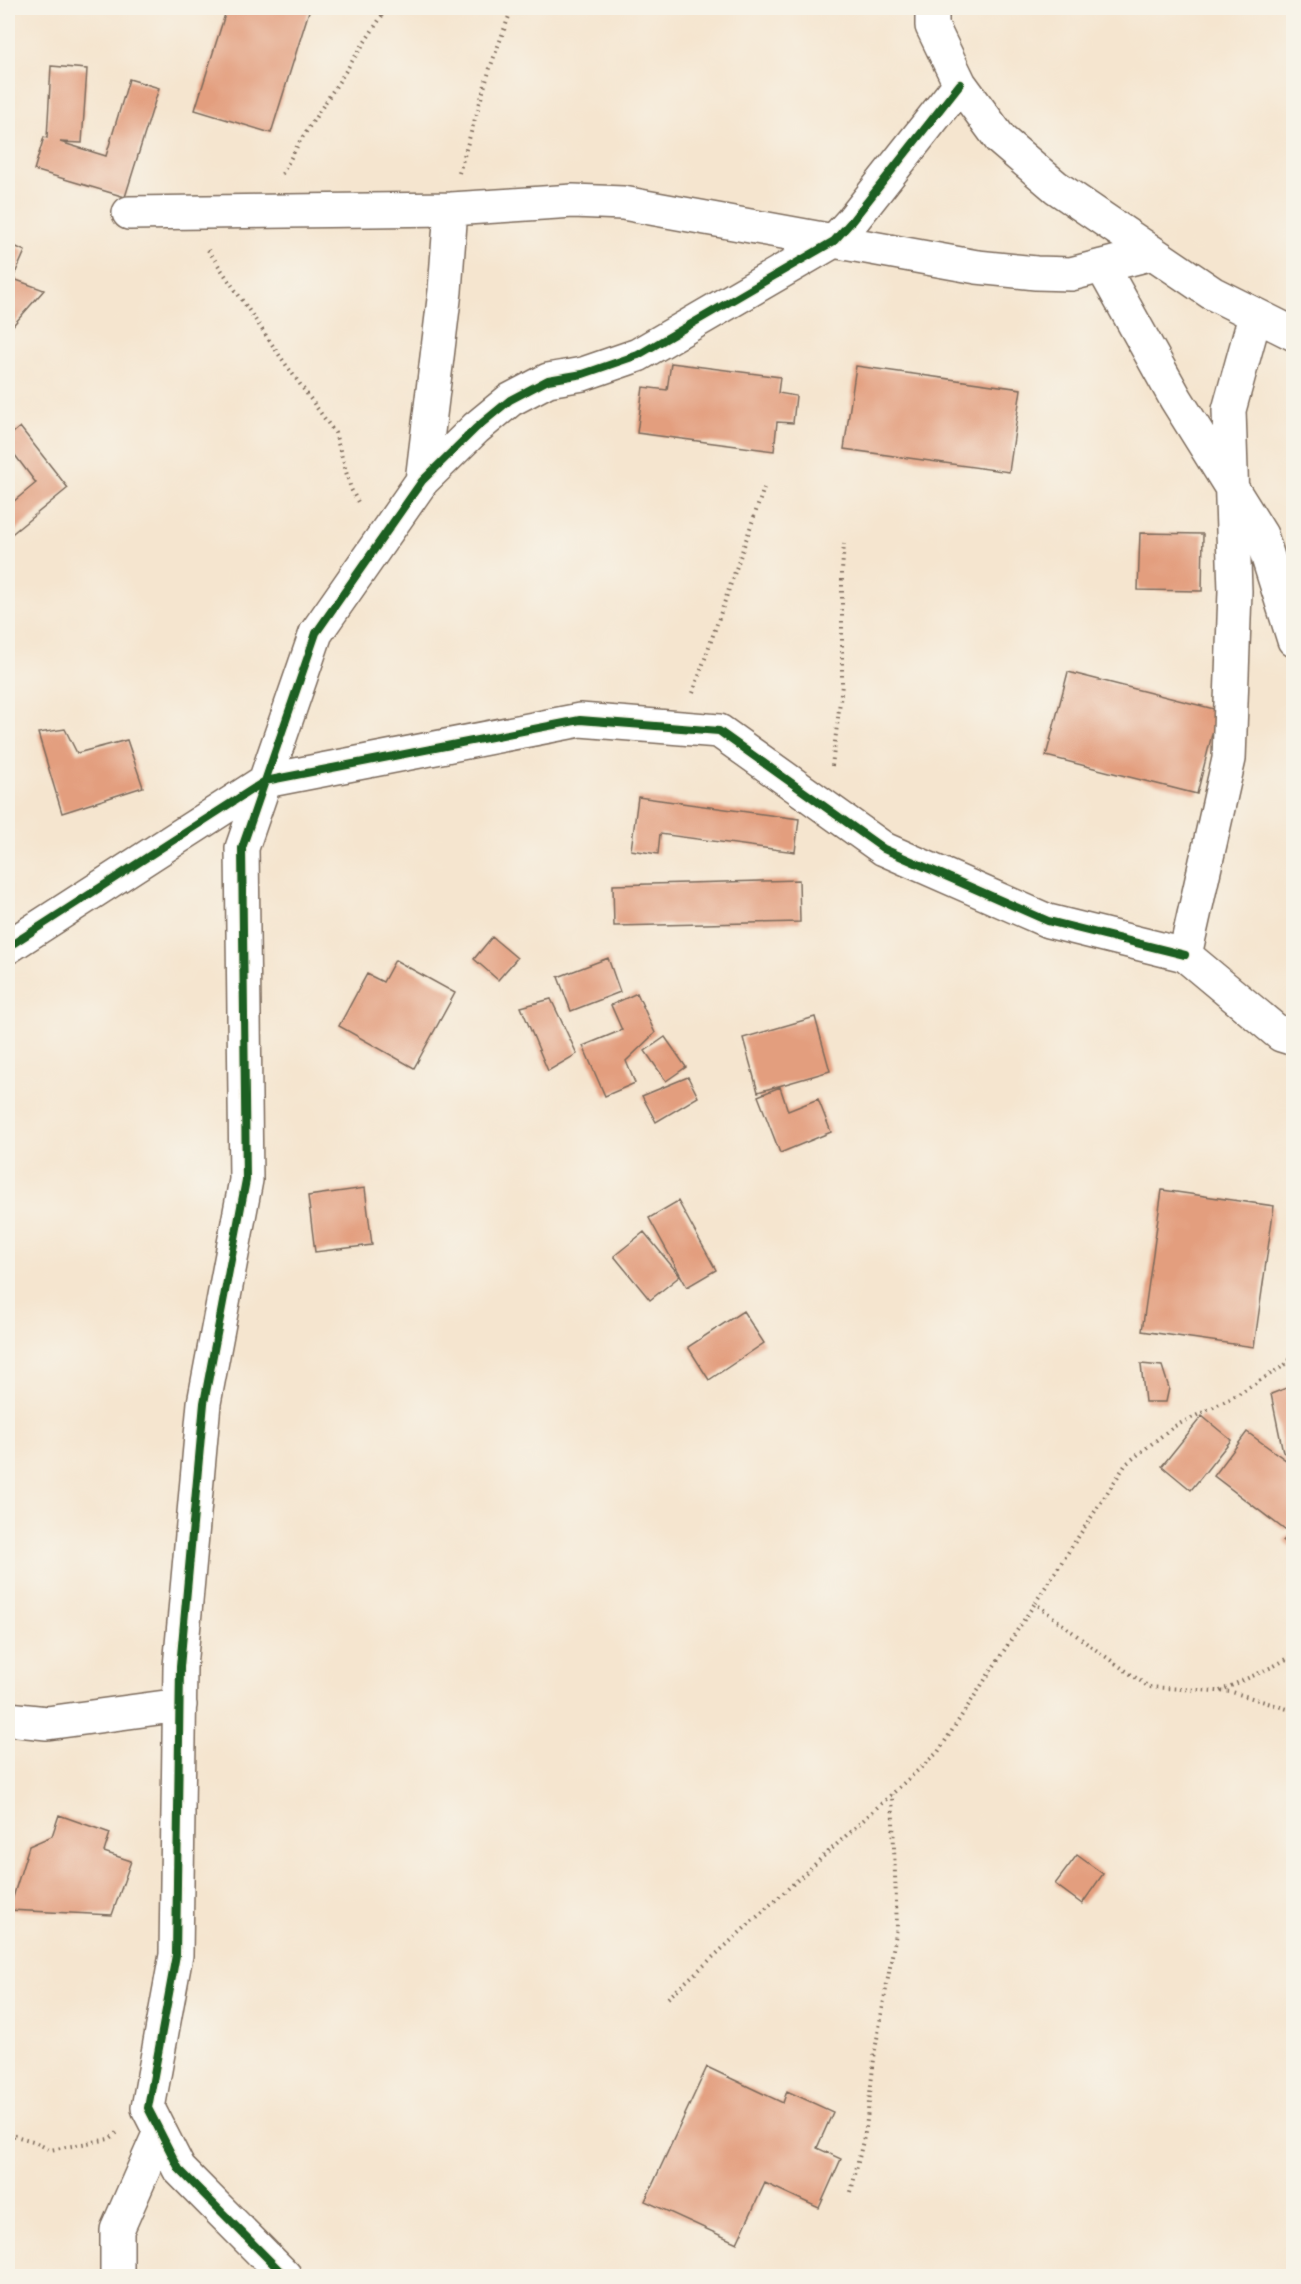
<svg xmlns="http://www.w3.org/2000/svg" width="1301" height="2284" font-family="'Indie Flower',sans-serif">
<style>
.building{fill:#e39e7e}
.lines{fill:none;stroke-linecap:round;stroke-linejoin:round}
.street-casing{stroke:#7c6b5c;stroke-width:36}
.path{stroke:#7c6b5c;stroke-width:4;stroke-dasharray:1.5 4.5;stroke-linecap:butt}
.street{stroke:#fff;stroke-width:33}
.cycleway-casing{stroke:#f7f3e8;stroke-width:11}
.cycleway{stroke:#1b5e20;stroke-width:8}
</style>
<rect width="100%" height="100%" fill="#f7f3e8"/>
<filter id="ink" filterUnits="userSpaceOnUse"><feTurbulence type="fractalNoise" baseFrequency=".0167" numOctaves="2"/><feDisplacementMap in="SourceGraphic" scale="12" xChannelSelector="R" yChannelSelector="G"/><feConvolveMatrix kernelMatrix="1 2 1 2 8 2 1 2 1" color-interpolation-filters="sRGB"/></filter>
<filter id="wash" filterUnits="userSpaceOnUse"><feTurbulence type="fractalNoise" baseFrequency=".008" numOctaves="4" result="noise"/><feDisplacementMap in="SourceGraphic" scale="24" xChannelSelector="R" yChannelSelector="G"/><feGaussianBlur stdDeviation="1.35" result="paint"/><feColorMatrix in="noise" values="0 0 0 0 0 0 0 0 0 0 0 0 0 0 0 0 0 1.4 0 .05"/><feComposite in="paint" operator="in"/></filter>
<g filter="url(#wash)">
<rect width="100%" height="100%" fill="#f5e5cf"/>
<g id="blocks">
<path class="building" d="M227,8H310L271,133L195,110Z
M51,66L87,69L82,143L60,142L106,156L129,79L159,88L125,197L34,170L44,137L47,138Z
M8,243L25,251L14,276L8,273Z
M8,277L44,290L8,331Z
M671,363L780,377L778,393L796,396L793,423L777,422L774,451L637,433L643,387L667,390Z
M856,366L1021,389L1009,472L844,449Z
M20,427L68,488L8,537V506L36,483L8,446V437Z
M1140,533L1203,534L1202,591L1138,590Z
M1068,672L1218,710L1197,794L1046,756Z
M65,729L77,753L127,740L143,787L62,813L38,733Z
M638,797L799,819L795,852L660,834L658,854L631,850Z
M799,880L800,922L614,926L613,885Z
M492,937L517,958L498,980L474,959Z
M608,958L620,992L571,1011L558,977Z
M395,960L455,993L414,1068L339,1026L367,974L383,982Z
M637,993L655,1033L626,1061L635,1083L605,1096L583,1046L622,1030L611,1005Z
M551,999L577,1054L548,1071L521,1007Z
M815,1017L830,1071L758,1092L743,1038Z
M665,1037L686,1067L666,1081L645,1051Z
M688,1077L698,1097L656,1122L642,1096Z
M780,1087L788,1111L818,1099L831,1132L780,1153L758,1096Z
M365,1188L372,1245L315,1252L308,1196Z
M1162,1190L1274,1206L1254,1347L1142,1331Z
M678,1201L716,1270L687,1287L649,1218Z
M644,1232L680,1276L650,1300L614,1256Z
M743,1311L764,1343L709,1380L688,1347Z
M1141,1364L1162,1366L1169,1388L1166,1402H1145Z
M1294,1385V1460L1283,1452L1271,1394Z
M1202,1416L1231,1440L1191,1490L1162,1466Z
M1247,1432L1294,1466V1518L1285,1530L1214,1476Z
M1294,1530V1550L1283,1541Z
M59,1815L110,1833L104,1852L131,1861L112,1915L9,1910L29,1846L52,1836Z
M1077,1855L1103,1874L1082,1904L1055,1884Z
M707,2067L783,2103L787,2091L833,2112L817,2148L841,2159L819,2208L765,2183L737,2243L645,2201Z
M855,2272L856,2276H842Z
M884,2272L927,2275V2276H883Z"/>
</g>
</g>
<g filter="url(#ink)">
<use href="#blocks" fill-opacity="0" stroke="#7c6b5c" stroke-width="1.5"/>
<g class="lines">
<defs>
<path id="street" d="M932,8V26L960,84L1001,140L1056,187L1212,293L1294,334
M129,213L451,209L573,201L623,203L977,267L1036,273L1071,274L1153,253
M1102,266L1176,399L1261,535L1294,640
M1255,316L1229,410L1235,591L1229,759L1185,955L1281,1035L1294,1039
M422,481L445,291L451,209
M8,947L265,781L580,720L719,731L884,849L1048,921L1185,955
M8,1719L47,1723L180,1705
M117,2276V2230L160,2132
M285,2276L179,2169L148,2108L176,1955L180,1667L204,1403L246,1180L242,848L316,633L422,481L476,428L510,400L548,380L583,374L638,355L834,241L852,221L960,84"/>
</defs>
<use href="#street" class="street-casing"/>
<path class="path" d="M459,173L490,68L512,8
M282,174L300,141L387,8
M208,250L284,362L335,433L351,489L359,504
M693,693L764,488
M832,766L842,685V571L844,544
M1294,1355L1285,1365L1230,1399L1173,1427L1126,1464L1035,1603L1089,1645L1149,1687L1232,1692L1294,1711
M1220,1691L1274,1666L1294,1655
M668,1998L938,1752L1035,1603
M8,2134L33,2141L50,2150L109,2139L117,2133
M851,2192L866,2128L875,2050L897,1928L892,1794"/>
<use href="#street" class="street"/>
<defs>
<path id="cycleway" d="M8,947L265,781L580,720L719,731L884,849L1048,921L1185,955
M285,2276L179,2169L148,2108L176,1955L180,1667L204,1403L246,1180L242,848L316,633L422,481L476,428L510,400L548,380L583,374L638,355L834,241L852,221L960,84"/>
</defs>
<use href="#cycleway" class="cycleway-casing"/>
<use href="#cycleway" class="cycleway"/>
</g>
</g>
<rect width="1301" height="2284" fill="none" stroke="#f7f3e8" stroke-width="30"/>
</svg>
